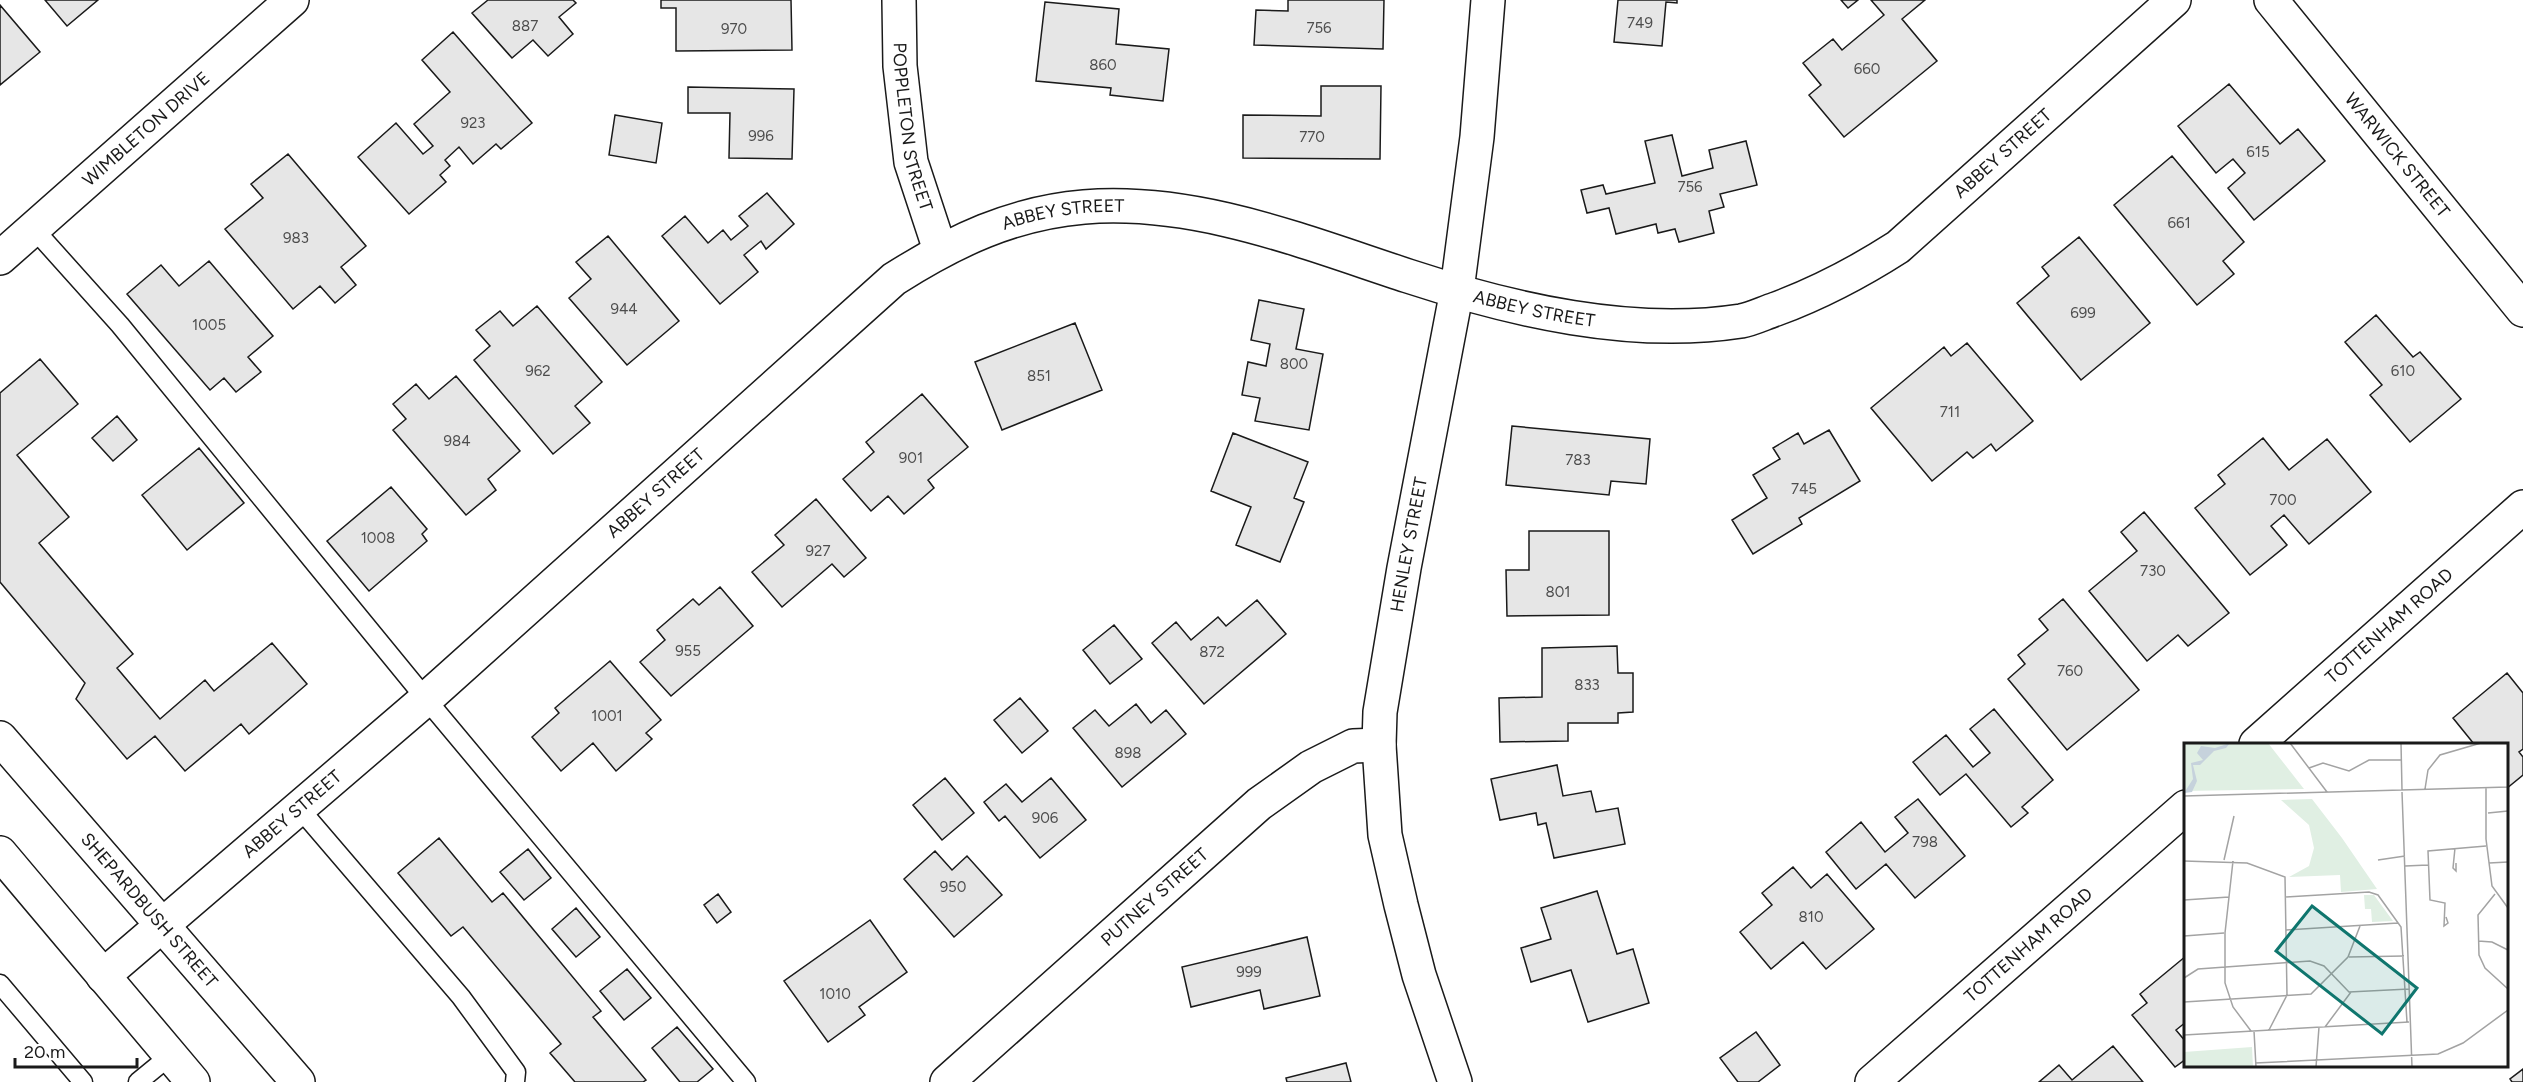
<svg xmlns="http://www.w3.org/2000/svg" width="2523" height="1082" font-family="Figtree,sans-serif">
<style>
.building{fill:#e6e6e6;stroke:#1a1a1a;stroke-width:1.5}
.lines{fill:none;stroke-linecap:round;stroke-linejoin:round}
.lane-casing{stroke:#1a1a1a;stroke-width:21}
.street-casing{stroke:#1a1a1a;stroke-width:36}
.secondary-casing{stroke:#1a1a1a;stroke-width:36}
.lane{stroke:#fff;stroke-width:18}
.street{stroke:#fff;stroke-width:33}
.secondary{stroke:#fff;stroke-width:33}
.labels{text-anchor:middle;stroke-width:4.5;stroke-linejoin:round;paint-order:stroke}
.number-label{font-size:15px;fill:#4d4d4d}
.street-label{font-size:18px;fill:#1a1a1a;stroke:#fff}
.inset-road{fill:none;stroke:#a3a3a3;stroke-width:1.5}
.view{fill:#0f766e;fill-opacity:0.15;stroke:#0f766e;stroke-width:3}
.inset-edge{fill:none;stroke:#1a1a1a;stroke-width:3}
</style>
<rect width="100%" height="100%" fill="#fff"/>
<path class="building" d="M45,0H98L67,26Z
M488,0H573L576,3L559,17L573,34L548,56L533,40L512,58L472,13Z
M661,0H791L792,50L676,51V8H661Z
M1288,0H1384L1383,49L1254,45L1256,10L1288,11Z
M1618,0H1677V3L1666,2L1662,46L1614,42Z
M1841,0H1858L1848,8Z
M1871,0H1925L1902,19L1937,61L1844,137L1809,95L1821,85L1803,63L1833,39L1842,50L1884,15Z
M1045,2L1119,9L1116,44L1169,49L1163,101L1110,95L1111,88L1036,81Z
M0,5L40,52L0,85Z
M453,32L532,123L501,149L496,144L473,164L459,147L445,160L450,166L440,175L446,182L409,214L358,157L396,123L423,154L433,146L414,124L450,92L422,60Z
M2229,84L2280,144L2298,129L2325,161L2254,220L2228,188L2245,173L2233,159L2216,173L2178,126Z
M1321,86H1381L1380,159L1243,158V115L1321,116Z
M688,87L794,89L792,159L729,158L730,113H688Z
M615,115L662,123L656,163L609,155Z
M1672,135L1682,176L1713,168L1709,150L1746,141L1757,185L1720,194L1724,207L1709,211L1714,233L1679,242L1675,229L1658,233L1656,224L1616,234L1609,208L1587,213L1581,190L1603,185L1606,194L1655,183L1645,141Z
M288,154L366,246L341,267L356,285L335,303L320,286L293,309L225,229L263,198L251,184Z
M2172,156L2244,242L2223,261L2234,274L2197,305L2114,205Z
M767,193L794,224L766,249L761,241L744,255L758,272L720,304L662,236L685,216L708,243L723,230L731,240L748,226L739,216Z
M608,236L679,321L627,365L569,298L591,279L576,262Z
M2079,237L2150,323L2081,380L2017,303L2049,276L2042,267Z
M209,261L273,336L248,357L261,372L236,392L224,378L210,390L127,294L161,265L179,286Z
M1259,300L1304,309L1296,349L1323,354L1309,430L1255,421L1260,398L1242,395L1248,362L1266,366L1270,344L1251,340Z
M537,306L602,382L575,406L590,423L553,454L474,360L490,346L476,330L500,311L513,326Z
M2376,315L2413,357L2420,352L2461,399L2410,442L2370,395L2382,385L2345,342Z
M1075,323L1102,390L1002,430L975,362Z
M1967,343L2033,421L1996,451L1991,444L1973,458L1967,452L1932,481L1871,408L1944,347L1951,356Z
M40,359L78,404L17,455L69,517L39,543L133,654L117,668L160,719L205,680L214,691L272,643L307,684L249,734L241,724L185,771L155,736L127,759L76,699L85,683L0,582V393Z
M456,376L520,451L488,479L496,490L466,515L393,430L406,419L393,404L416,384L429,399Z
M922,394L968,447L928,480L934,488L904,514L888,496L871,511L843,479L874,452L866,442Z
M117,416L137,440L113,461L92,438Z
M1512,426L1650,439L1646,484L1611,481L1609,495L1506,485Z
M1829,430L1860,481L1799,518L1802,524L1753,554L1732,520L1767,498L1753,475L1780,459L1773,448L1798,433L1804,444Z
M1233,433L1308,462L1294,498L1304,502L1280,562L1236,545L1251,507L1211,491Z
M2263,438L2289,470L2327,439L2371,492L2309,544L2284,515L2271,526L2287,545L2250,575L2195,508L2225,484L2218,475Z
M199,448L244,503L187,550L142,495Z
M391,487L427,529L422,534L427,541L369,591L327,541Z
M816,499L866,558L844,577L832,564L782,607L752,572L784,545L775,535Z
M2144,512L2229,613L2188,646L2178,635L2147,661L2089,591L2137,551L2121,532Z
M1529,531H1609V615L1507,616L1506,570H1529Z
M720,587L753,626L671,696L640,662L665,640L657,630L693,599L699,605Z
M2063,599L2139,690L2067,750L2008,679L2025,664L2018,655L2048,630L2039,619Z
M1257,600L1286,634L1204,704L1152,643L1176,622L1191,640L1218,617L1226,626Z
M1114,625L1142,659L1110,684L1083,650Z
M1617,646L1618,673H1633V712L1618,713V723H1568V741L1500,742L1499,698L1542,697V648Z
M610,661L661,720L646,733L652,739L616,771L593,743L561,771L532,737L559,713L555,708Z
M2507,673L2523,693V749L2519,752L2523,757V775L2506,789V744H2474L2453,718Z
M1020,698L1048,731L1022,753L994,720Z
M1136,704L1151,723L1166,710L1186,734L1122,787L1073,728L1095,710L1109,726Z
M1994,709L2053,780L2022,807L2028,813L2011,827L1966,774L1940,795L1913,762L1946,735L1973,767L1990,753L1970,729Z
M1557,765L1563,796L1591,791L1596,812L1618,808L1625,844L1554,858L1546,823L1538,825L1536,813L1500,820L1491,779Z
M945,778L974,813L942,840L913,805Z
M1051,778L1086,820L1040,858L1005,816L999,821L984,802L1006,784L1022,802Z
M1918,799L1965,856L1915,898L1886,864L1856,889L1826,852L1861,822L1885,852L1908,833L1895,817Z
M439,838L492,902L503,893L601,1011L593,1017L646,1080L643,1082H575L550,1053L561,1044L463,927L451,936L398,873Z
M528,849L551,878L524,900L500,872Z
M935,851L952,870L967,856L1002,895L954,937L904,879Z
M1793,867L1811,888L1827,874L1874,929L1826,969L1803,942L1771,969L1740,932L1772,905L1762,893Z
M1597,891L1617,954L1633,949L1649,1003L1588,1022L1571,970L1531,982L1521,948L1551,939L1541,908Z
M718,894L731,912L717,923L704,905Z
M576,908L600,937L576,957L552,929Z
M870,920L907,972L859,1007L865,1015L828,1042L784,981Z
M1307,937L1320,996L1264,1009L1260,990L1191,1007L1182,967Z
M2186,956V1022L2176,1030L2186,1042V1059L2175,1067L2132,1015L2147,1003L2140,994Z
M627,969L651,998L624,1020L600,991Z
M677,1027L713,1069L697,1082H680L652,1048Z
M1756,1032L1780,1065L1758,1082H1738L1720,1058Z
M2113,1046L2143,1082H2039L2059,1065L2072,1080Z
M1346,1063L1351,1082H1287L1286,1078Z
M2523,1069V1082H2512L2510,1079Z"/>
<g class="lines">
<defs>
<path id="lane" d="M33,228L120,325L426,699L746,1082
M300,809L461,997L516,1072L515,1082
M0,984L83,1082
M138,1082L171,1055"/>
<g id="street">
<path id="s1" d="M899,0L900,66L911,162L940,250"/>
<path id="s2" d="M2271,0L2523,310"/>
<path id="s3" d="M0,258L292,0"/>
<path id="s4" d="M0,738L298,1082"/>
<path id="s5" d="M2256,744L2523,507"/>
<path id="s6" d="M103,976L426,699L894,279C954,241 1012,213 1084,207C1196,198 1304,242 1408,276C1512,310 1631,338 1741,321C1752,319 1764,313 1776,309C1819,293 1859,272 1898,247L2174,0"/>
<path id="s7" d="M947,1082L1259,804L1311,767L1353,746L1379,745"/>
<path id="s8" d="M1455,1082L1419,975L1401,905L1385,835L1379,745L1380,712L1404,568L1457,290L1477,137L1488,0"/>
<path id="s9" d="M1872,1082L2186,807"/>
</g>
<path id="secondary" d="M0,853L193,1082"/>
</defs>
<use href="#lane" class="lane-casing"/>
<use href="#street" class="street-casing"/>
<use href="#secondary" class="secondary-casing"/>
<use href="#lane" class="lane"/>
<use href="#street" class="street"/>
<use href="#secondary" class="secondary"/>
</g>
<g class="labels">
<g class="number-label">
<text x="1640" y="28">749</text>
<text x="525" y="31">887</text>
<text x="1319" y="33">756</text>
<text x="734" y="34">970</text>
<text x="1103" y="70">860</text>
<text x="1867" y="74">660</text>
<text x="473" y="128">923</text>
<text x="761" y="141">996</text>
<text x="1312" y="142">770</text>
<text x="2258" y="157">615</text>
<text x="1690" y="192">756</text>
<text x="2179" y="228">661</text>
<text x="296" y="243">983</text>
<text x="624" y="314">944</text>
<text x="2083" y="318">699</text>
<text x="209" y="330">1005</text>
<text x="1294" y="369">800</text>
<text x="538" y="376">962</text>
<text x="2403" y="376">610</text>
<text x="1039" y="381">851</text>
<text x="1950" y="417">711</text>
<text x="457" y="446">984</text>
<text x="911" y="463">901</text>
<text x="1578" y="465">783</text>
<text x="1804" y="494">745</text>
<text x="2283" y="505">700</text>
<text x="378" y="543">1008</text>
<text x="818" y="556">927</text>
<text x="2153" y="576">730</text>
<text x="1558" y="597">801</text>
<text x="688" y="656">955</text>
<text x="1212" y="657">872</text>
<text x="2070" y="676">760</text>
<text x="1587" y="690">833</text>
<text x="607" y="721">1001</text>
<text x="1128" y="758">898</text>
<text x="1045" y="823">906</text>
<text x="1925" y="847">798</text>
<text x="953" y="892">950</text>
<text x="1811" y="922">810</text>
<text x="1249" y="977">999</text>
<text x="835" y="999">1010</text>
</g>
<g class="street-label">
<text dy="6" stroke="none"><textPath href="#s1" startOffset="128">POPPLETON STREET</textPath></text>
<text dy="6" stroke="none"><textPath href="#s3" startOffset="195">WIMBLETON DRIVE</textPath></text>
<text dy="6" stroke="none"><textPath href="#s6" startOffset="2247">ABBEY STREET</textPath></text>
<text dy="6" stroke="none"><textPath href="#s2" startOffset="200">WARWICK STREET</textPath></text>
<text dy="6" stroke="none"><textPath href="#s6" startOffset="1238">ABBEY STREET</textPath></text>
<text dy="6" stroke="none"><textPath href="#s6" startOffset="1724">ABBEY STREET</textPath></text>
<text dy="6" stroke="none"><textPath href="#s6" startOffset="734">ABBEY STREET</textPath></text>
<text dy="6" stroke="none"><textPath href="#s8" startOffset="550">HENLEY STREET</textPath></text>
<text dy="6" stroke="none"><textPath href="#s5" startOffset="178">TOTTENHAM ROAD</textPath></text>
<text dy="6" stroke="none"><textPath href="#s6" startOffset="249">ABBEY STREET</textPath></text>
<text dy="6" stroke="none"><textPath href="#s7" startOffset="278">PUTNEY STREET</textPath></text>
<text dy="6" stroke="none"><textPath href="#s4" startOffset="228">SHEPARDBUSH STREET</textPath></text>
<text dy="6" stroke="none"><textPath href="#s9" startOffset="208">TOTTENHAM ROAD</textPath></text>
</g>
</g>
<g transform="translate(2184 743)">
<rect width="324" height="324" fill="#fff"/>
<path d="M0,0H84L120,46L0,48ZM128,56L158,95L193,146L157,149L156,132L105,134L125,123L130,105L125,82L97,57ZM180,152H190L209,178L188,179L187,166H181ZM68,304L69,324H0V309Z" fill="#e0efe3"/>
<path d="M46,0L42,5L30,8L16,22H9L13,38L8,49L0,50L9,36L7,20L19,17L13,10L17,3L31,5Z" fill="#c6d2dc"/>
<path class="inset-road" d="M106,0L143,49M217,0L218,47M125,25L139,20L165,28L185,17H217M324,44V22M302,45V96L308,143L324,165M241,46L244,27L256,12L297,0M218,49L228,324M0,53L324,44M304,70L324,68M271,105L269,125L272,128V120M40,117L50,73M194,117L221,113M0,118L63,120L101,134L103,252L85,287M49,118L41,190V240L49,264L67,288M305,120L324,119M221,123L244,122M311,151L294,172L295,212L301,225L324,246M101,154L185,149L194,152L217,184L223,279M0,157L45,154M262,174L264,180L260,183L261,160L246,157L244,108L302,103M102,187L214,180M0,193L40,190M294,198L308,199L324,207M165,214L220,213M0,235L14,226L126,218L140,223L165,249L225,246M0,259L127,251L164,214L176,183M141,284L167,249M70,288L72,324M0,292L225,279M71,320L254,311L279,300L324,267M132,324L135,284"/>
<path class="view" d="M128,163L233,245L198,291L92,208Z"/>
<rect width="324" height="324" class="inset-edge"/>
</g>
<path d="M15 1058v9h122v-9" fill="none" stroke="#1a1a1a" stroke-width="3"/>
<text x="24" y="1058" font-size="18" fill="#1a1a1a" stroke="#ffffff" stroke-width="4.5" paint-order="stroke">20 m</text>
</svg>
